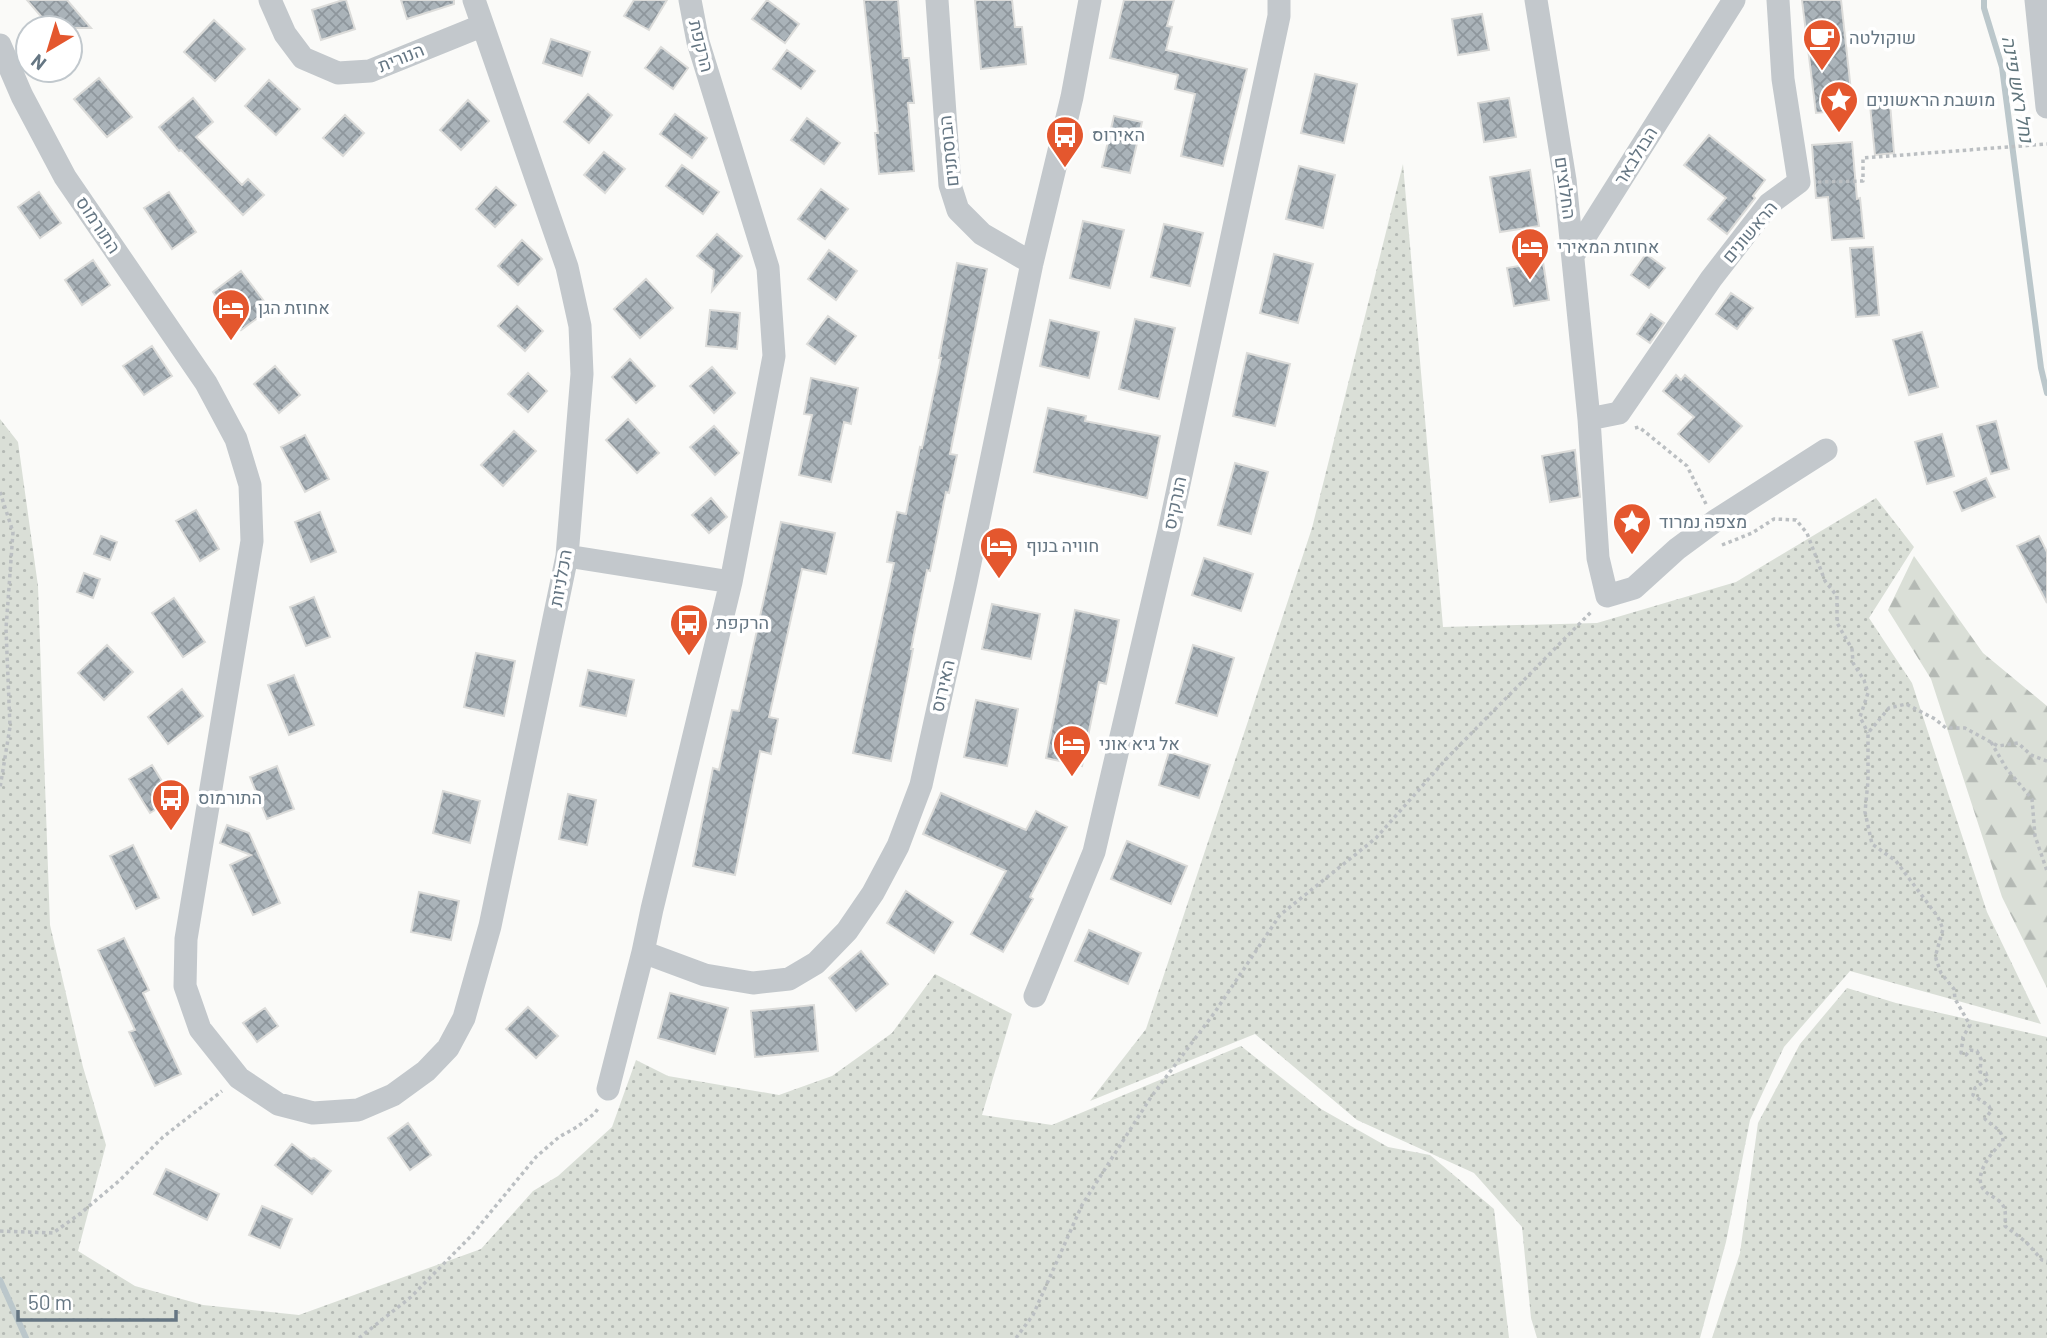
<svg xmlns="http://www.w3.org/2000/svg" width="2047" height="1338" font-family="Barlow,Heebo,sans-serif">
<style>
.grass{fill:url(#grass-dots)}
.forest{fill:url(#forest-firs)}
.lines{fill:none;stroke-linecap:round;stroke-linejoin:round}
.stream{stroke:#bbc7cb;stroke-width:6}
.building{fill:url(#building-cross-hatch);stroke:#dcdcda;stroke-width:2}
.path{stroke:#bbbfc2;stroke-width:3.5;stroke-dasharray:3.5 3.5;stroke-linecap:butt}
.minor{stroke:#c3c8cc;stroke-width:23}
.labels{text-anchor:middle;stroke-width:7;stroke-linejoin:round;paint-order:stroke}
.poi-label{font-size:18px;fill:#657683;stroke:#fff;text-anchor:start}
.street-label{font-size:18px;fill:#657683;stroke:#fff}
.water-label{font-size:19px;font-style:italic;fill:#60757c;stroke:#fff}
</style>
<defs>
<pattern id="grass-dots" width="8" height="8" patternUnits="userSpaceOnUse" patternTransform="scale(1.75)"><rect width="8" height="8" fill="#dadfd7"/><path d="M2 2h.1M6 6h.1" fill="none" stroke="#b4b9b4" stroke-width="1.8" stroke-linecap="round"/></pattern>
<pattern id="forest-firs" width="22" height="20" patternUnits="userSpaceOnUse" patternTransform="scale(1.75)"><rect width="22" height="20" fill="#dadfd7"/><path d="M5 1l3.5 6h-7zM16 11l3.5 6h-7z" fill="#b4b9b4"/></pattern>
<pattern id="building-cross-hatch" width="8" height="8" patternUnits="userSpaceOnUse" patternTransform="scale(1.75)"><rect width="8" height="8" fill="#aab3b9"/><path d="M0 0l8 8M0 8l8-8" fill="none" stroke="#8e969c"/></pattern>
</defs>
<rect width="100%" height="100%" fill="#fafaf8"/>
<path class="grass" d="M1403,164L1443,627L1597,623L1736,582L1876,498L1914,547L1869,618L1912,683L1987,912L2041,1024L1850,971L1784,1047L1750,1120L1726,1242L1700,1338H1537L1531,1318L1522,1227L1474,1173L1357,1120L1255,1034L1090,1101L1146,1029L1312,528Z
M0,419L18,442L38,586L50,925L83,1067L106,1145L78,1251L135,1286L203,1305L299,1315L481,1249L533,1191L558,1176L612,1127L636,1060L668,1076L779,1095L832,1076L892,1033L935,974L1012,1014L982,1115L1052,1125L1241,1046L1321,1109L1388,1147L1430,1155L1494,1209L1509,1338H0Z
M1847,988L1896,1003L2047,1037V1338H1712L1740,1253L1758,1123L1800,1044Z"/>
<path class="forest" d="M1914,556L1983,653L2047,706V988L2002,897L1931,679L1888,610Z"/>
<g class="lines">
<path class="stream" d="M1984,0V8L2002,67L2041,368L2047,393
M0,1280L26,1338"/>
</g>
<path class="building" d="M27,0H67L91,28H51Z
M343,0H346L355,29L321,40L312,10Z
M401,0H454V4L407,19Z
M634,0H667L649,30L624,16Z
M767,0L799,24L785,43L752,19Z
M864,0H898L903,58H909L914,103H908L914,171L879,174L875,133H878Z
M975,0H1012L1015,27H1022L1026,64L981,69Z
M1124,0H1174L1167,26L1172,27L1166,50L1247,69L1223,166L1181,156L1195,94L1175,89L1178,75L1110,58Z
M1802,0H1841L1853,109L1816,113Z
M1482,14L1489,50L1458,55L1452,19Z
M214,20L245,49L215,81L184,52Z
M551,39L590,52L582,76L543,63Z
M661,47L688,68L673,89L645,68Z
M787,50L815,71L801,89L773,69Z
M1315,74L1357,84L1344,143L1301,133Z
M99,78L132,117L107,137L74,99Z
M269,80L300,109L276,135L245,106Z
M588,94L612,115L589,143L564,122Z
M193,98L213,122L196,137L242,185L248,179L264,195L243,215L181,150L179,151L159,127Z
M1509,98L1516,137L1484,142L1478,103Z
M468,100L489,121L461,150L440,130Z
M1890,103L1894,153L1875,155L1870,105Z
M675,114L707,138L692,158L660,134Z
M345,115L364,133L343,156L323,138Z
M1114,116L1142,122L1130,173L1102,167Z
M807,118L840,143L824,164L791,140Z
M1709,135L1765,180L1753,196L1755,198L1727,234L1708,219L1726,198L1684,165Z
M1852,142L1857,199L1860,198L1864,238L1832,240L1828,197L1816,198L1812,145Z
M604,152L625,169L605,193L584,175Z
M682,165L719,192L703,214L666,186Z
M1299,166L1335,175L1323,228L1286,219Z
M1530,170L1539,226L1500,232L1490,177Z
M496,187L516,205L495,227L476,209Z
M821,189L848,209L825,239L798,219Z
M39,192L61,223L40,238L18,207Z
M169,192L196,232L172,249L144,208Z
M1083,221L1124,230L1110,288L1070,278Z
M1164,224L1203,233L1190,286L1151,277Z
M717,234L742,256L712,291L714,270L697,256Z
M522,240L542,259L518,285L498,266Z
M1873,247L1879,315L1856,317L1850,248Z
M829,250L857,271L836,300L808,279Z
M1274,254L1313,264L1298,323L1260,313Z
M1646,254L1665,268L1649,288L1631,275Z
M93,260L110,285L82,305L65,280Z
M1543,262L1549,300L1514,306L1507,268Z
M957,263L987,269L950,454L957,455L949,493L946,492L930,571L927,570L911,649H913L891,761L853,753L894,563L887,562L897,512L906,514L920,447L922,448L941,358H939Z
M241,271L270,309L241,330L213,292Z
M646,279L673,308L640,338L614,309Z
M1731,293L1753,308L1737,329L1716,314Z
M517,306L543,331L525,351L498,326Z
M710,310L740,313L737,349L706,346Z
M1651,314L1664,323L1650,343L1637,334Z
M828,316L856,336L835,364L807,344Z
M1135,319L1175,328L1159,399L1119,389Z
M1050,320L1099,332L1089,378L1040,366Z
M1922,332L1938,387L1909,395L1893,340Z
M152,346L172,376L144,395L123,366Z
M1247,353L1290,364L1275,426L1233,416Z
M630,359L655,386L636,403L612,377Z
M275,366L300,395L279,413L254,384Z
M712,367L735,393L714,413L690,386Z
M528,373L547,391L528,412L508,394Z
M1676,375L1681,380L1685,375L1742,426L1709,462L1678,434L1694,417L1663,391Z
M811,378L858,388L851,424L844,422L831,482L799,475L812,415L804,414Z
M1048,408L1086,416L1085,421L1160,436L1147,498L1034,472Z
M628,419L659,453L637,473L606,440Z
M1996,421L2009,469L1991,474L1977,426Z
M714,426L739,453L715,475L690,447Z
M514,431L536,451L503,486L481,465Z
M1942,434L1954,476L1927,484L1915,442Z
M305,435L329,479L305,492L281,447Z
M1575,450L1580,497L1550,502L1542,456Z
M1235,463L1268,472L1251,534L1218,525Z
M1986,478L1995,497L1962,511L1954,492Z
M711,498L727,517L709,533L692,515Z
M196,510L219,549L200,561L176,521Z
M320,512L336,552L311,562L295,522Z
M781,522L835,533L826,574L802,569L769,717L778,719L771,754L760,751L735,875L693,866L713,768L719,770L732,710L739,711Z
M101,536L117,542L110,560L94,554Z
M2039,536L2047,552V603L2017,546Z
M1204,558L1253,574L1241,611L1192,595Z
M84,573L100,579L93,598L77,592Z
M314,597L330,637L306,646L290,607Z
M174,598L205,642L183,657L152,613Z
M992,604L1040,614L1031,659L982,649Z
M1075,610L1119,620L1106,684L1099,682L1082,766L1046,758Z
M107,645L133,672L104,700L78,673Z
M1193,645L1234,658L1217,716L1176,703Z
M476,653L515,661L504,716L464,707Z
M588,670L634,680L626,716L580,706Z
M294,675L314,725L289,735L268,685Z
M182,689L203,716L168,744L148,717Z
M976,700L1018,709L1007,766L964,757Z
M1169,752L1210,765L1199,798L1159,785Z
M152,765L173,799L150,813L129,779Z
M277,766L294,809L267,819L250,777Z
M443,791L480,801L470,843L433,833Z
M941,793L1026,830L1036,811L1067,827L1030,897L1033,899L1003,952L971,934L1006,871L923,834Z
M568,794L596,800L587,845L559,839Z
M227,825L249,833L280,903L253,915L230,865L251,855L220,843Z
M1127,841L1187,866L1171,904L1111,879Z
M133,845L159,898L136,909L110,856Z
M906,891L953,922L934,953L887,923Z
M419,892L459,901L451,940L411,932Z
M1089,930L1141,953L1128,984L1075,961Z
M124,938L149,990L143,993L181,1074L155,1086L129,1032L135,1030L98,950Z
M861,951L888,984L856,1011L829,978Z
M670,993L728,1008L715,1054L658,1038Z
M814,1005L818,1051L755,1057L751,1011Z
M528,1007L558,1036L536,1058L506,1029Z
M265,1008L278,1026L257,1042L243,1023Z
M408,1123L431,1155L410,1170L388,1138Z
M292,1144L311,1159L314,1158L331,1171L312,1194L275,1165Z
M166,1169L219,1194L207,1220L154,1194Z
M262,1206L292,1219L280,1248L249,1235Z"/>
<g class="lines">
<path class="path" d="M1818,182L1863,181V158L2047,144
M1635,428L1639,427L1687,466L1706,504
M0,492L13,532L6,629L10,727L0,788
M1722,545L1752,533L1774,519L1796,520L1807,533L1825,581L1837,596V623L1852,649L1853,663L1864,680L1868,693L1860,717L1868,733
M1991,742L2006,768L2032,799L2035,836L2047,871
M2047,761L2031,755L2018,743L1998,746L1965,728H1946L1935,719L1906,704L1889,708L1868,733V781L1865,812L1872,844L1896,861L1938,917L1943,929L1936,954V959L1941,973L1954,989L1955,999L1970,1025L1963,1037L1961,1053L1966,1055L1970,1050L1977,1051L1981,1059L1980,1072L1986,1073L1988,1079L1975,1088L1973,1095L1989,1106L1991,1111L1985,1119C1993,1127 2003,1129 2003,1142C1992,1151 1972,1176 1984,1190C1989,1196 1998,1198 2002,1204C2007,1210 2005,1219 2005,1226L2026,1242L2042,1260L2047,1261
M0,1231L53,1233L81,1213L120,1180L163,1137L222,1091
M359,1338L411,1297L471,1236L536,1157L559,1137L577,1127L595,1113L599,1107
M1016,1338L1033,1315L1082,1205L1151,1097L1215,1012L1280,915L1376,838L1448,757L1591,612"/>
<path class="minor" d="M270,0L285,34L303,58L338,73L370,71L481,26
M937,0L950,185L958,210L982,234L1032,263
M1536,0L1565,180L1589,419L1598,558L1607,596L1634,588L1677,549L1715,521L1826,450
M2036,0L2047,107
M0,45L22,96L65,177L206,383L236,439L250,485L252,541L186,939L185,986L200,1029L239,1078L278,1104L313,1113L358,1110L393,1095L426,1071L448,1048L464,1018L490,926L567,556L582,374L580,326L567,267L474,0
M1574,254L1734,0
M1589,419L1619,413L1711,279L1769,204L1799,182L1783,79L1778,0
M567,556L731,582
M643,952L705,975L753,983L789,979L816,963L847,931L873,893L898,846L921,785L966,582L1032,263L1072,97L1090,0
M1035,996L1094,852L1169,531L1279,16V0
M608,1089L643,952L652,909L731,582L774,356L768,268L698,42L690,0"/>
</g>
<defs>
<symbol id="cafe-pin" viewBox="-11 -11 22 30"><path d="M0 17L-7.5 6A9.5 9.5 0 1 1 7.5 6Z" fill="#e4572e" stroke="#fff"/><path d="M-5.5-4.5H6V0H3Q3 3.5 0 3.5H-2.5Q-5.5 3.5-5.5 0ZM3-3.2v2h1.7v-2ZM-6 4.5H4V6H-6Z" fill="#fff"/></symbol>
<symbol id="sight-pin" viewBox="-11 -11 22 30"><path d="M0 17L-7.5 6A9.5 9.5 0 1 1 7.5 6Z" fill="#e4572e" stroke="#fff"/><path d="M0-6L1.8-2.2L6-1.7L2.9 1.2L3.7 5.4L0 3.3L-3.7 5.4L-2.9 1.2L-6-1.7L-1.8-2.2Z" fill="#fff"/></symbol>
<symbol id="bus-pin" viewBox="-11 -11 22 30"><path d="M0 17L-7.5 6A9.5 9.5 0 1 1 7.5 6Z" fill="#e4572e" stroke="#fff"/><path d="M-5-6H5V4H4V6H2V4H-2V6H-4V4H-5ZM-3.5-4V0h7V-4ZM-3.5 1.2v1.5H-2V1.2ZM2 1.2v1.5H3.5V1.2Z" fill="#fff"/></symbol>
<symbol id="hotel-pin" viewBox="-11 -11 22 30"><path d="M0 17L-7.5 6A9.5 9.5 0 1 1 7.5 6Z" fill="#e4572e" stroke="#fff"/><path d="M-6-4.5h1.5V1H6V5H4.5V3h-9V5H-6ZM-4 0a1.8 1.8 0 1 1 3.6 0ZM.5 0V-2.5h3Q6-2.5 6 0Z" fill="#fff"/></symbol>
</defs>
<g fill-rule="evenodd">
<use href="#cafe-pin" x="1800" y="16" width="44" height="60"/>
<use href="#sight-pin" x="1817" y="78" width="44" height="60"/>
<use href="#bus-pin" x="1043" y="113" width="44" height="60"/>
<use href="#hotel-pin" x="1508" y="225" width="44" height="60"/>
<use href="#hotel-pin" x="209" y="286" width="44" height="60"/>
<use href="#sight-pin" x="1610" y="500" width="44" height="60"/>
<use href="#hotel-pin" x="977" y="524" width="44" height="60"/>
<use href="#bus-pin" x="667" y="601" width="44" height="60"/>
<use href="#hotel-pin" x="1050" y="722" width="44" height="60"/>
<use href="#bus-pin" x="149" y="776" width="44" height="60"/>
</g>
<g class="labels">
<g class="poi-label">
<text x="1849" y="44">שוקולטה</text>
<text x="1866" y="106">מושבת הראשונים</text>
<text x="1092" y="141">האירוס</text>
<text x="1557" y="253">אחוזת המאירי</text>
<text x="258" y="314">אחוזת הגן</text>
<text x="1659" y="528">מצפה נמרוד</text>
<text x="1026" y="552">חוויה בנוף</text>
<text x="716" y="629">הרקפת</text>
<text x="1099" y="750">אל גיא אוני</text>
<text x="198" y="804">התורמוס</text>
</g>
<g class="street-label">
<text transform="translate(701 46) rotate(76)" y="6">הרקפת</text>
<text transform="translate(401 58) rotate(-22)" y="6">הנורית</text>
<text transform="translate(949 151) rotate(-96)" y="6">הבוסתנים</text>
<text transform="translate(1636 156) rotate(-58)" y="6">הבולבאר</text>
<text transform="translate(1565 188) rotate(82)" y="6">החלוצים</text>
<text transform="translate(98 225) rotate(56)" y="6">התורמוס</text>
<text transform="translate(1750 232) rotate(-50)" y="6">הראשונים</text>
<text transform="translate(1175 503) rotate(-78)" y="6">הנרקיס</text>
<text transform="translate(561 578) rotate(-80)" y="6">הכלניות</text>
<text transform="translate(943 686) rotate(-77)" y="6">האירוס</text>
</g>
<g class="water-label">
<text transform="translate(2018 89) rotate(80)" y="7">נחל ראש פינה</text>
</g>
</g>
<g transform="translate(49 49) rotate(218)"><circle r="33" fill="#ffffff" stroke="#c1c8cd" stroke-width="2"/>
<path d="M0-5L12 26L0 18L-12 26Z" fill="#e4572e"/>
<text y="-10" font-size="19" font-weight="bold" text-anchor="middle" fill="#657683">N</text>
</g>
<path d="M18 1310v10h158v-10" fill="none" stroke="#657683" stroke-width="3.5"/>
<text x="28" y="1310" font-size="21" fill="#657683" stroke="#ffffff" stroke-width="5" paint-order="stroke">50 m</text>
</svg>
